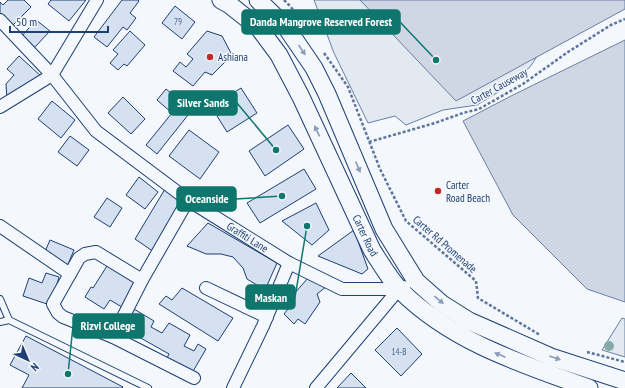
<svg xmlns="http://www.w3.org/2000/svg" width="625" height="388" font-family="'PT Sans Narrow',sans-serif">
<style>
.green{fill:#e3e9f0;stroke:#687fa3}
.water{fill:#cfd7e4;stroke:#687fa3}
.building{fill:#d5e0f0;stroke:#1d3f73}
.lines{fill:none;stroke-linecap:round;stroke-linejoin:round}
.service-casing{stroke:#1d3f73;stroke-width:8}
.minor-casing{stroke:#1d3f73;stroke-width:14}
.secondary-casing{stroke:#1d3f73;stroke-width:19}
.path{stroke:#5e769c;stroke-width:2.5;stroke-dasharray:3 2;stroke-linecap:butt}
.service{stroke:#f4f7fb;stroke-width:6}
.minor{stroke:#f4f7fb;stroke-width:12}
.secondary{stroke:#f4f7fb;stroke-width:17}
.tree{fill:#86aba6}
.oneway{fill:#889bb7}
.poi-dot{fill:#c62828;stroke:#f4f7fb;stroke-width:1.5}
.labels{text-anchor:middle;stroke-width:3;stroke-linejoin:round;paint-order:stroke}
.number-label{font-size:9px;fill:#4b6792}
.poi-label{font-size:11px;fill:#1d3f73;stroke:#f4f7fb;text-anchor:start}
.street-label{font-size:11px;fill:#1d3f73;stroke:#f4f7fb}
.leader{fill:none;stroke:#0f766e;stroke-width:1.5}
.callout-dot{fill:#0f766e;stroke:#f4f7fb;stroke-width:1.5}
.callout{fill:#0f766e;stroke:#0f766e;stroke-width:1.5}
.callout-label{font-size:12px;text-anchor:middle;font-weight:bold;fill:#fff}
</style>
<rect width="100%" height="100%" fill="#f4f7fb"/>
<path class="green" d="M314,0H620L542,49L530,67L505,88L477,105L443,110L406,125L395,116L368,123L334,53Z
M622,318L625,319V357L602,350Z"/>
<path class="water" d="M360,0H625V9L456,101Z
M625,40V302L587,289L513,215L463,121L513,95Z"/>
<path class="building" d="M8,0H24L31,7L12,26L0,13V2L3,5Z
M51,0H86L69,21L48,4Z
M122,0H138L139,1L130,13L136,18L127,30L123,27L107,47L94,37Z
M175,6L195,22L182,39L162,23Z
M36,20L50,31L34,48L21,37Z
M130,31L145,45L127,66L124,64L118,70L110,63L118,54L113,50Z
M207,31L222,36L232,55L212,75L205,72L193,86L173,71L180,62L186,67L193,59L187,54Z
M19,56L42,77L7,100L6,84L14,75L7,69Z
M241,88L257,113L227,132L217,116L225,111L219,102Z
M166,89L192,110L157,154L146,145L172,113L157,100Z
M123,97L145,119L131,134L108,113Z
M52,101L75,120L61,138L38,119Z
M288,125L304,149L265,176L249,151Z
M189,130L219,152L200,179L169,156Z
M70,136L89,150L77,166L58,152Z
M304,169L316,189L260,223L247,203Z
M139,177L158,192L145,209L126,195Z
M165,189L175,195L182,204L154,252L135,239Z
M107,198L122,208L110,227L94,217Z
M316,203L329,230L312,245L282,221Z
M208,223L277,263L265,290L247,279L243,268L233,257L221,254H206L187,246Z
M354,230L368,269L362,274L318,256Z
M50,240L74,250L66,269L43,256Z
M107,266L136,284L122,307L110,300L104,309L85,297L91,287L93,288Z
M46,273L59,277L57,284L66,287L59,308L23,296L29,278L42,283Z
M308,278L327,286L317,294L320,302L305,324L298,319L294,324L284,314L288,309L285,304Z
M182,288L233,318L218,341L159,304L166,296L172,300Z
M134,309L154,321L151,327L162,333L169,323L190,335L184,346L194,351L198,344L206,349L192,373L167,358L169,354L123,328Z
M397,328L422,354L401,376L375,350Z
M26,336L123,387L122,388H22L29,375L10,365Z
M351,373L366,388H337Z"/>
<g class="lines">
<defs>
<path id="service" d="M0,299L9,320L148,388
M0,322L9,320"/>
<g id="minor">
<path id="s1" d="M0,20L52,75L96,131L188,200L289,263L342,289H399L404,287"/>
<path d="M0,107L52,75L97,0"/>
<path d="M0,226L70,274"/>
<path d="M142,280L96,252L85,254L79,258L53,304L58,313L63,317L113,337L194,378"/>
<path d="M206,288L267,317"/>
<path d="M113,337L142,280L188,200"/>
<path d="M233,388L263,326L289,263"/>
<path d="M316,388L399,289"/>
</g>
<g id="secondary">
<path id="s2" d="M221,0L230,5L259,28L279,55L301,97L372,250C381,264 389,278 400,290C452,342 522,364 589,388"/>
<path d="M258,0L286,27L314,68L327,94L384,229L416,281L442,304L469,321L551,357L625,381"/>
</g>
</defs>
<use href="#service" class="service-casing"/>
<use href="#minor" class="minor-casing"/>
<use href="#secondary" class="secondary-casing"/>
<path class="path" d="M284,0L290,6L298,16
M324,53L348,87L380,169L406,221L476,281L478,298L540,335
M369,142L435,123L463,113L479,109L523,84L568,52L611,25L625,19
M587,352L625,362"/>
<use href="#service" class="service"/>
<use href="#minor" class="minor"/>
<use href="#secondary" class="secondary"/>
</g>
<circle class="tree" cx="609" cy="346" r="5"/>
<defs><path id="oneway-solid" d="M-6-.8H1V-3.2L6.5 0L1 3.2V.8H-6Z"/></defs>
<g class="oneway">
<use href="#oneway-solid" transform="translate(302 50) rotate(56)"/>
<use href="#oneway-solid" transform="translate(317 131) rotate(-115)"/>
<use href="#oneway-solid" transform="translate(358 167) rotate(67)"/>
<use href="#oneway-solid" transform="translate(439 300) rotate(39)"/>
<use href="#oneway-solid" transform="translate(500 355) rotate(-157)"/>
<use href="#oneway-solid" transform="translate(555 358) rotate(19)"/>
</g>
<g class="poi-dot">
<circle cx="210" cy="57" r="4"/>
<circle cx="438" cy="191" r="4"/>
</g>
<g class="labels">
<g class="number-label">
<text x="178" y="25">79</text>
<text x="399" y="355">14-B</text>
</g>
<g class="poi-label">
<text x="218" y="61">Ashiana</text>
<text x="446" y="189">Carter<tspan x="446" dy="13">Road Beach</tspan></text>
</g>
<g class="street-label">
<text transform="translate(499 86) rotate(-29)" y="4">Carter Causeway</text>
<text dy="4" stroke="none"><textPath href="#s2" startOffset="281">Carter Road</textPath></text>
<text dy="4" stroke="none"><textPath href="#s1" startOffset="332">Graffiti Lane</textPath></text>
<text transform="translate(445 244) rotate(41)" y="4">Carter Rd Promenade</text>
</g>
</g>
<path class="leader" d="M436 60L400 22M276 150L237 103M282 196L236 199M307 226L295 297M68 374L73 326"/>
<g class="callout-dot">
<circle cx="436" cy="60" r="4"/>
<circle cx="276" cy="150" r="4"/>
<circle cx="282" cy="196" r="4"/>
<circle cx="307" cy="226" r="4"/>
<circle cx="68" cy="374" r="4"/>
</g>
<g class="callout">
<rect x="242" y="10" width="158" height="24" rx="4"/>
<rect x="169" y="91" width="68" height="24" rx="4"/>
<rect x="177" y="187" width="59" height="24" rx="4"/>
<rect x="246" y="285" width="49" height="24" rx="4"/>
<rect x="73" y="314" width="71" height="24" rx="4"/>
</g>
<g class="callout-label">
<text x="321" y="26">Danda Mangrove Reserved Forest</text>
<text x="203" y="107">Silver Sands</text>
<text x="207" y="203">Oceanside</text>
<text x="271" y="302">Maskan</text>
<text x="108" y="330">Rizvi College</text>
</g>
<g transform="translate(28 360) rotate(136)" stroke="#f4f7fb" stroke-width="3" paint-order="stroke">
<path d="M0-3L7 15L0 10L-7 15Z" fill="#1d3f73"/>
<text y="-6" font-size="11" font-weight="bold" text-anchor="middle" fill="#1d3f73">N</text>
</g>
<path d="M10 26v6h98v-6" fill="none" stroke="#1d3f73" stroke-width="2"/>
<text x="16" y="26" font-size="12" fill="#1d3f73" stroke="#f4f7fb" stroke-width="3" paint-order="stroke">50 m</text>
</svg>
